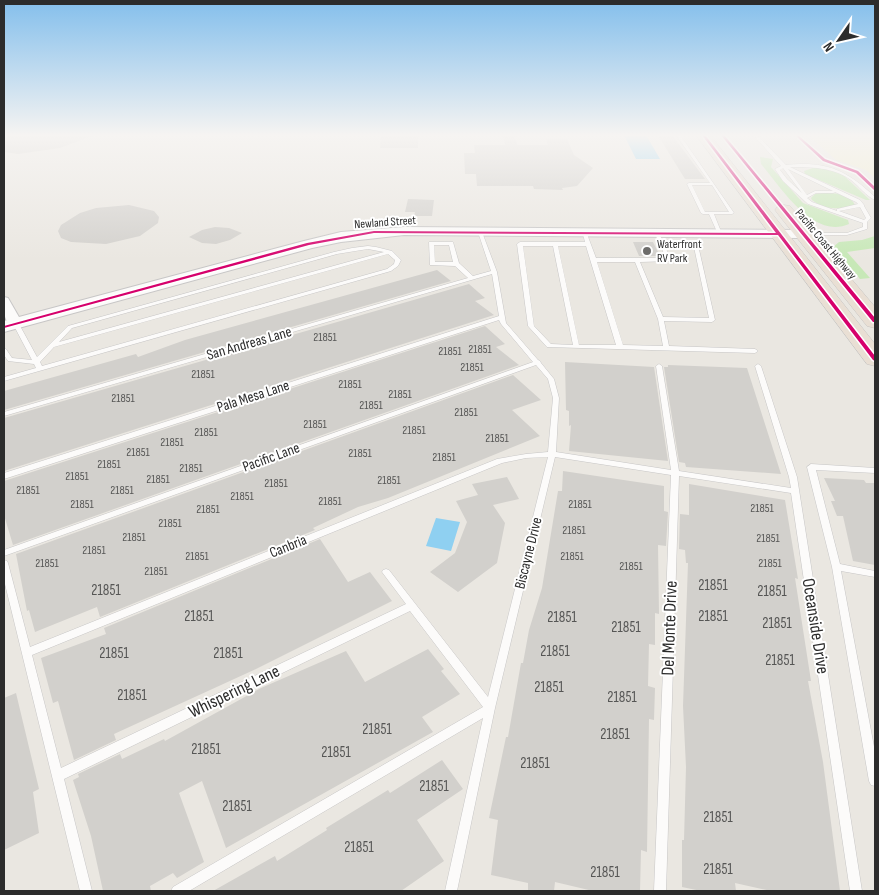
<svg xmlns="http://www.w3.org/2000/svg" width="879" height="895" font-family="'Sofia Sans Condensed',sans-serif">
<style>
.green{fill:#c7e8b7}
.sand{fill:#f1edcd}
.water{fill:#8fd0f1}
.building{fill:#d2d0cc}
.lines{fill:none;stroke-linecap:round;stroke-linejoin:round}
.lane-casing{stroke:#c7c6c6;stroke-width:1}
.street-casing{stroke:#c7c6c6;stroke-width:2}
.secondary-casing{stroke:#c7c6c6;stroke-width:2}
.highway-casing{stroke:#c6c4c2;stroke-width:1}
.lane{fill:#fcfbfa;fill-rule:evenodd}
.street{fill:#fcfbfa;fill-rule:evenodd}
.secondary{fill:#fcfbfa;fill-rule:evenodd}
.highway{fill:#e9dfd4;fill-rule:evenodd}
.cycleway-casing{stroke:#fff;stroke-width:3}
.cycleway{fill:#d6006c;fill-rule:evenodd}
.poi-dot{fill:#6e6d6b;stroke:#fff;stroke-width:2}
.labels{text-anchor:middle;stroke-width:4;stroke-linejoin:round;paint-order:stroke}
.far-street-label{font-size:12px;fill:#2c2c2c;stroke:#fff}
.far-poi-label{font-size:12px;fill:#2c2c2c;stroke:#fff;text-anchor:start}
.number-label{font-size:12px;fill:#565655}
.street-label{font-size:15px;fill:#2c2c2c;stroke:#fff}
.near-number-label{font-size:15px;fill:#565655}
.near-street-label{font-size:18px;fill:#2c2c2c;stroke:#fff}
</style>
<rect width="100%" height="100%" fill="#eae7e1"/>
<path class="green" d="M760,157L773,159L771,167L803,203L848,220L849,224C813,240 781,187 761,164Z
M816,167L841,173L870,200H866L805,174L804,171Z
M815,194C827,192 849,192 855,205C841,209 825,211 812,200L811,198Z
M875,236V248L847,252L870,278L860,279L833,247L839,242L862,240Z"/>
<path class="sand" d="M808,135H875V178L866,170L836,160Z"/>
<path class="water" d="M624,135H646L660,159H636Z
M436,518L460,522L451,551L426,546Z"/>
<path class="building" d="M11,135H92V136L60,148L18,154L4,152V138Z
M381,135H418V148H380Z
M503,135H515L517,145H548L546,139H567L574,155L593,168L577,186L562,188L563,190L534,189L533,186H477L476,174H465L464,153H475L474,145H505Z
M662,135H672L705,179H685L659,137Z
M408,199L434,200L432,216H414L415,212H405Z
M129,205L154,211L159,217L158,223L140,236L106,244L71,242L61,238L58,231L61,225L80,213L96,208Z
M215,227L229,228L242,233L230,240L216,244L202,243L189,237L202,230Z
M633,242H653L660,256H639Z
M437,270L451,281L4,410V391L136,354L138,357L185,340Z
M469,284L485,298L475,301L494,315L4,471V418Z
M485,326L505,344L496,347L519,365L13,545L4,515V481Z
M565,362L654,367L668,461L569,451L571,425L569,426V411L566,410Z
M668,365L747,368L781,474L686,467L685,463L679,462L664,367H668Z
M513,375L541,400L512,410L540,436L388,498L358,507L313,528L315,530L100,617L97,607L35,632L29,610L27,611L16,554Z
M563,471L664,486V511L668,512L666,546L658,545L659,614L655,613V645L649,644L648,686L655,688L654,720L649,719L647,852L641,850L640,891H593L555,882L554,891H528V883L491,875L498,820L489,818L506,737H508L521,663H523L529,630L542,588L558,491H562Z
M507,477L519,499L493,505L505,523L497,563L458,592L430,572L455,553L467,522L456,501L478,495L472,484Z
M824,478L864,480L866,483H875V565L853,561L843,516H837L831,501H835Z
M689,484L785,500L798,579L795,578L811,681H808L823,762L840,891H771L735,883L736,891H701L682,887V840H684L686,767L683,706L688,563H686L685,550L679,549L680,514L689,515Z
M320,539L348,582L370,572L392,601L256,669L114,734L116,740L74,760L58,701L53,703L41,658L106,634L104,628Z
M428,649L444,669L441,671L460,694L422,717L433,732L226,848L202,781L179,793L204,862L177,878L173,873L150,886L151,891H103L91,836L73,780L79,777L78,774L120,754L122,759L164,739L165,741L261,688L346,651L365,682Z
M16,693L39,789L33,792L39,833L4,850V698Z
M442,760L463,789L417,820L444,861L401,891H213L275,856L277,861L327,830L326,828L388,790L390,793Z"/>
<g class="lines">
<defs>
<path id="lane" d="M676,135H680L734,213L732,214H714L722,234V235L718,234L709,214H703L701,213L687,184L689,183H710ZM692,185H712L729,212H705Z
M756,136H758L786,165C827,161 846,170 875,197V200C866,196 859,186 851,180C833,167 811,167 790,167L860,200L864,205V206L871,218L867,222V229L847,235H804V234L806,233H847L863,227V223L808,204L783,181L775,169L781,166L756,138ZM783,168L802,193L787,179L780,170ZM788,169L833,191H815L807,195ZM835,192L856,202L858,204L837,209V211L812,202L807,198L816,193H833ZM860,207L866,218L864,220L839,211Z
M478,231L482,232L497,272L506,323L538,360L540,361L541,363L554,379L559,398L556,452L671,470L656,366L659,364L662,366L679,471L791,488L789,477L755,366L758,364L761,366L797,477L862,891H850L791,493L679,476L666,891H654L671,475L555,457L495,708L457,891H445L483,718L189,891H171L173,887L483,707L410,611L64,779L92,891H80L4,580V560L7,561L8,563L30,647L497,459L526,454L548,452L553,398L548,379L536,365L4,556V550L533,362L501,324L499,320L4,479V473L499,316L492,274L4,416V412L468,278L455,266L430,265L429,242H453L459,263L473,276L491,271L478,232ZM434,245H449L453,262H435ZM548,457L488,697L389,570L386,569L383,570L382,572L406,604L61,768L32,655L502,463L526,458Z
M583,233L587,234L596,258H666L655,234L657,233L659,234L664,243L698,245L715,320L712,322L664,321L669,346L755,349L758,351L755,353L547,347L528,326L517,244L520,242H585L583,234ZM523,246H553L573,345L551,344L534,326ZM558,246H586L616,345H579ZM665,247H694L709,318L663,317L640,262L671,261L672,260ZM597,262H635L658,319L663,346L623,345Z
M368,246L376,247L392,251L401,260L398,266L391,271L4,381V377L36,368L34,364L8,361L4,355V348L6,349L12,358L32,360L13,324L14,323L16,322L19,324L37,357L68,326L334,252L352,248ZM368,249L384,252L59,342L72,328L337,254ZM388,254L395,260L394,264L387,269L42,366L40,362L54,347Z
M811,464L875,468V473L816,470L840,564L875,571V577L841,571L875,752V786L871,785L869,781L832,567L807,467Z"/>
<path id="street" d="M4,297L8,298L23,324L21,327L16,328C3,325 3,308 4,297Z"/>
<path id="secondary" d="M404,227L804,230L811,234L804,238L404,235L341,242L312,248L4,332V321L304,241L341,232Z"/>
<path id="highway" d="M696,135H710L875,344V366L867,364Z
M784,205L790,206L875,307V328L867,326L778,214L775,210L778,206Z"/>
</defs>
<use href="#lane" class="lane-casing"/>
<use href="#street" class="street-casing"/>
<use href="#secondary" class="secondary-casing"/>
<use href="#highway" class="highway-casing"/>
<use href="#lane" class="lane"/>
<use href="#street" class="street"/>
<use href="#secondary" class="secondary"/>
<use href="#highway" class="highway"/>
<defs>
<path id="cycleway" d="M702,135H705L875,356V361L873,360L778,235L374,233L309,245L4,328V326L307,243L374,231L776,233Z
M721,135H724L875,318V322H873Z
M795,135H798L825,159L858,171L875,187V190H874L856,173L823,161Z"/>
</defs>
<use href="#cycleway" class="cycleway-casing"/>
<use href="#cycleway" class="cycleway"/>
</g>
<linearGradient id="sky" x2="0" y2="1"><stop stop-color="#84bfec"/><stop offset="0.52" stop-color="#f6f4f2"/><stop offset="1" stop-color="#f6f4f2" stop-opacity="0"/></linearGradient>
<rect width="879" height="260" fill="url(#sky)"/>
<circle class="poi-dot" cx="647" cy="251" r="5"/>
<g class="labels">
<g class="far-street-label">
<text transform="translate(385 222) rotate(-4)" y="4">Newland Street</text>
<text transform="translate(826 244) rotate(50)" y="4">Pacific Coast Highway</text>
</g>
<g class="far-poi-label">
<text x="657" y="248">Waterfront<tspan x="657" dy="14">RV Park</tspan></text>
</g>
<g class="number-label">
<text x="325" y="341">21851</text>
<text x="480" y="353">21851</text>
<text x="450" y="355">21851</text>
<text x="472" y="371">21851</text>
<text x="203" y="378">21851</text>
<text x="350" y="388">21851</text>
<text x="400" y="398">21851</text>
<text x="123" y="402">21851</text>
<text x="371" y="409">21851</text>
<text x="466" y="416">21851</text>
<text x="315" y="428">21851</text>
<text x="414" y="434">21851</text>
<text x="206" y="436">21851</text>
<text x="497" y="442">21851</text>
<text x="172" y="446">21851</text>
<text x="138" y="456">21851</text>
<text x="360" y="457">21851</text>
<text x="444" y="461">21851</text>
<text x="109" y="468">21851</text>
<text x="191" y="472">21851</text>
<text x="77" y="480">21851</text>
<text x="158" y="483">21851</text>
<text x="389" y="484">21851</text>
<text x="276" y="487">21851</text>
<text x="28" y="494">21851</text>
<text x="122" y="494">21851</text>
<text x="242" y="500">21851</text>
<text x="330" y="505">21851</text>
<text x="82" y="508">21851</text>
<text x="580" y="508">21851</text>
<text x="762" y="512">21851</text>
<text x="208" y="513">21851</text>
<text x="170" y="527">21851</text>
<text x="574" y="534">21851</text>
<text x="134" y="541">21851</text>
<text x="768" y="542">21851</text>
<text x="94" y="554">21851</text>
<text x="197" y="560">21851</text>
<text x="572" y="560">21851</text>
<text x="47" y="567">21851</text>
<text x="770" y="567">21851</text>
<text x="631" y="570">21851</text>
<text x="156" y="575">21851</text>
</g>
<g class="street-label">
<text transform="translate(249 343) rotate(-16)" y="5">San Andreas Lane</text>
<text transform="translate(253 396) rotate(-18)" y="5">Pala Mesa Lane</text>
<text transform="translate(271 457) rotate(-20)" y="5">Pacific Lane</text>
<text transform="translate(288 546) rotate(-22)" y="5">Canbria</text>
<text transform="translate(528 553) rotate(-76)" y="5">Biscayne Drive</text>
</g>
<g class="near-number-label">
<text x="713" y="590">21851</text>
<text x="106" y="595">21851</text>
<text x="772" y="596">21851</text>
<text x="199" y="621">21851</text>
<text x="713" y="621">21851</text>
<text x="562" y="622">21851</text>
<text x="777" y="628">21851</text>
<text x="626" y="632">21851</text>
<text x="555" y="656">21851</text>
<text x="114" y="658">21851</text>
<text x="228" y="658">21851</text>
<text x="780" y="665">21851</text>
<text x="549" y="692">21851</text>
<text x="132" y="700">21851</text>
<text x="622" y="702">21851</text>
<text x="377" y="734">21851</text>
<text x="615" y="739">21851</text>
<text x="206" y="754">21851</text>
<text x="336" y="757">21851</text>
<text x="535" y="768">21851</text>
<text x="434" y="791">21851</text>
<text x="237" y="811">21851</text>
<text x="718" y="822">21851</text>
<text x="359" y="852">21851</text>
<text x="718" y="874">21851</text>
<text x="605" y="877">21851</text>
</g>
<g class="near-street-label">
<text transform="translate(816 626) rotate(81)" y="6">Oceanside Drive</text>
<text transform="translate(669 628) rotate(-88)" y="6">Del Monte Drive</text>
<text transform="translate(234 691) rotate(-26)" y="6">Whispering Lane</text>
</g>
</g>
<rect width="879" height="895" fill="none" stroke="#2c2c2c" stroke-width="10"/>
<g transform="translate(839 40) rotate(236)" stroke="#ffffff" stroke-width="4" paint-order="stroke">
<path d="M0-4L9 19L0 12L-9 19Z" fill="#2c2c2c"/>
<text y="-8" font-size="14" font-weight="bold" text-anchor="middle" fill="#2c2c2c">N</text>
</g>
</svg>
